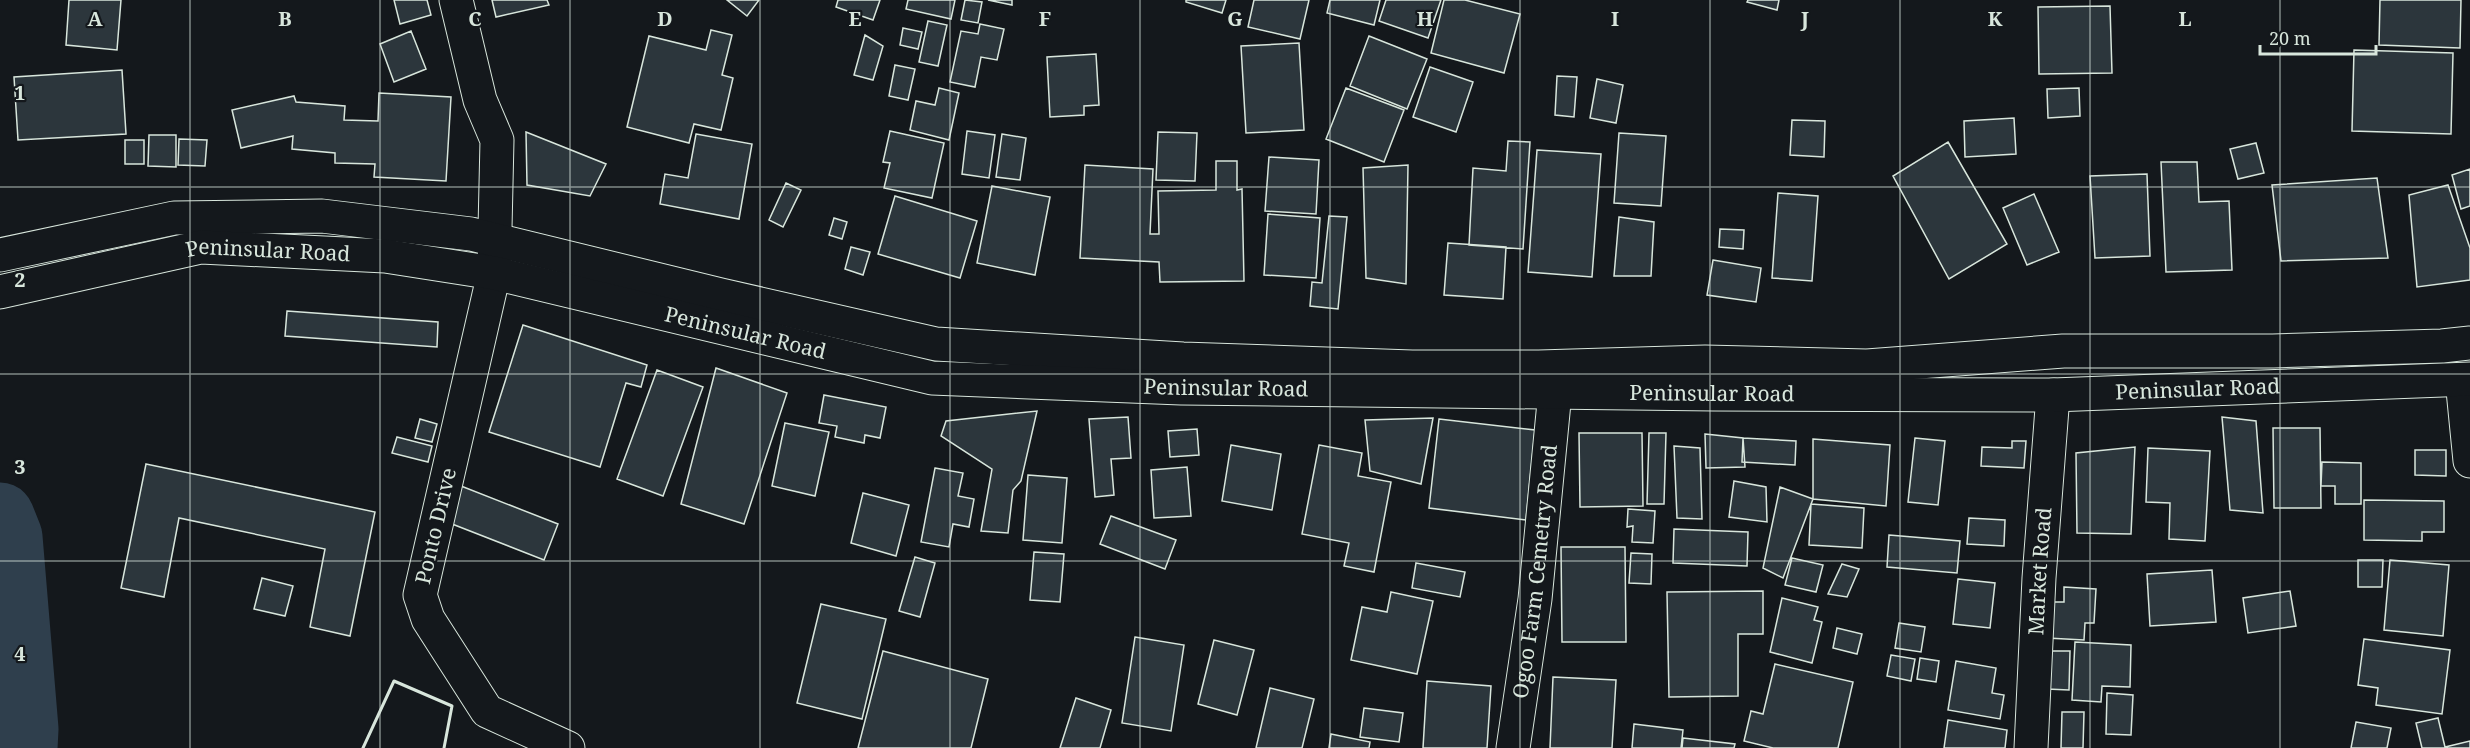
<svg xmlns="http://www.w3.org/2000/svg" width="2470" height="748" font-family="'Noto Serif',serif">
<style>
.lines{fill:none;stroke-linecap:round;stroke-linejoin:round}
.river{stroke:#2f3f4d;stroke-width:69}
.building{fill:#2c363c;stroke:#d8e6dc;stroke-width:1.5}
.minor-casing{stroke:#d8e6dc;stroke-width:35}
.major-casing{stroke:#d8e6dc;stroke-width:35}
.minor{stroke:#14181c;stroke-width:33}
.major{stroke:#14181c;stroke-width:33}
.wall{stroke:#d8e6dc;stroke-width:3}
.grid{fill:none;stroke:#d8e6dc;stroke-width:1.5;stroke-opacity:0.55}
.labels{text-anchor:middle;stroke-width:4.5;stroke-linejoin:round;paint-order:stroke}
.street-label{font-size:21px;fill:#d8e6dc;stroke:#14181c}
.grid-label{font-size:20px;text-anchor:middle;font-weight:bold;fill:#d8e6dc;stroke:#14181c;stroke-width:4.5;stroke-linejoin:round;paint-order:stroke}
</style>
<rect width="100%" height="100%" fill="#14181c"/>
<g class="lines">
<path class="river" d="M0,517L8,537L24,729L23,748"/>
</g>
<path class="building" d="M69,0H121L117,50L66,45Z
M394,0H427L431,15L400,24Z
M492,0H547L549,5L496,17Z
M727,0H759L747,16Z
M838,0H880L873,20L836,7Z
M908,0H955L951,19L906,9Z
M965,0L982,2L978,23L961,20Z
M988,0H1012V5Z
M1186,0H1226L1222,13L1186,2Z
M1254,0H1309L1300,39L1248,27Z
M1330,0H1380L1374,25L1327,13Z
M1386,0H1441L1428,38L1379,21Z
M1444,0H1465L1520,14L1504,73L1431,53Z
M1748,0H1779L1777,10L1747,2Z
M2380,0H2461L2460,48L2379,45Z
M2110,6L2112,73L2039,74L2038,7Z
M928,21L947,25L938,66L919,62Z
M980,24L1004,29L997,60L981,57L975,87L950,82L961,31L978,34Z
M903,28L922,32L918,49L900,45Z
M711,30L732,35L722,75L733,78L721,130L694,124L689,143L627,127L649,36L706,50Z
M411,31L426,69L394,82L380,44Z
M865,35L883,46L873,80L854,75Z
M1369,36L1427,59L1407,109L1350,86Z
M1299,43L1304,130L1246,133L1241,46Z
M2354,50L2453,53L2451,134L2352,131Z
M1096,54L1099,105L1084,106V115L1050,117L1047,57Z
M895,65L915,69L908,100L889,96Z
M1430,67L1473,82L1456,132L1413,117Z
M122,70L126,134L18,140L14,77Z
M1557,76L1577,77L1574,117L1555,115Z
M1597,79L1623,85L1616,123L1590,118Z
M939,88L959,93L949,140L910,130L916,101L935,105Z
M1346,88L1404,110L1384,162L1326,139Z
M2079,88L2080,116L2048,118L2047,89Z
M379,93L451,97L446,181L374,177L375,164L335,163V153L292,149L293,136L241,148L232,110L294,96L296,102L345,106L344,120L378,121Z
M2014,118L2016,154L1965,157L1964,121Z
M1792,120L1825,121L1824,157L1790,155Z
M890,131L944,143L932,198L884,188L890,163L883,162Z
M967,131L995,135L989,178L962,174Z
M526,132L606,164L590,196L527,185Z
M1158,132L1197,133L1195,181L1156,180Z
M1619,133L1666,136L1661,206L1614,203Z
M696,134L752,144L739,219L660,204L665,174L688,178Z
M1002,134L1026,138L1020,180L996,177Z
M149,135H176V167L148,166Z
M179,139L207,140L205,166L178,165Z
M125,140H144V164H125Z
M1508,141L1530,142L1523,249L1469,245L1473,168L1506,171Z
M1948,142L2007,244L1949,279L1893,176Z
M2256,143L2264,173L2238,179L2230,149Z
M1537,150L1601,154L1592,277L1528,272Z
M1269,157L1319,160L1316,214L1265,211Z
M1216,161H1237V190L1242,189L1244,281L1160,282L1159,262L1080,258L1085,165L1153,169L1150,234H1159L1158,191L1216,190Z
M2161,162H2197L2199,202L2229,201L2232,270L2166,272Z
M1408,165L1406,284L1366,278L1363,168Z
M2470,169V206L2461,209L2452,175Z
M2147,174L2150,256L2095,258L2090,176Z
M2377,178L2388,258L2281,261L2272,185Z
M786,183L801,190L783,227L769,220Z
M2448,185L2470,248V280L2417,287L2409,195Z
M992,186L1050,197L1035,275L977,263Z
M1778,193L1818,196L1812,281L1772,278Z
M2034,194L2059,252L2027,265L2003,208Z
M895,196L977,221L960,278L878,254Z
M1268,214L1320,218L1316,278L1264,275Z
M1329,216L1347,217L1338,309L1310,306L1312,282L1322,283Z
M1619,217L1654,222L1651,276H1614Z
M834,218L847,222L842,239L829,235Z
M1720,229L1744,230L1743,249L1719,247Z
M1448,243L1506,247L1503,299L1444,295Z
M851,247L870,252L863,275L845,269Z
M1713,260L1761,268L1756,302L1707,295Z
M287,311L438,322L437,347L285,336Z
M523,325L647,365L641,387L626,383L600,467L489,432Z
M716,368L787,393L744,524L681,504Z
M657,370L703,387L663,496L617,479Z
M824,395L886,407L880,438L865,435L864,443L835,437L837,426L819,423Z
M1037,411L1021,481L1013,490L1008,533L981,531L992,469L941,436L946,421Z
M1128,417L1131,458L1111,459L1114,495L1095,497L1089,419Z
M2222,417L2256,421L2263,513L2230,510Z
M1433,418L1421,484L1370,471L1365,420Z
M420,419L437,424L432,442L415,438Z
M1439,419L1535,430L1526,520L1429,508Z
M785,423L829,432L815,496L772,486Z
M2273,428H2320L2321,508H2274Z
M1197,429L1199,455L1170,457L1168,431Z
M1579,433H1642L1643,506L1580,507Z
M1649,433H1666L1664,504H1647Z
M1705,434L1743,438L1745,467L1706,468Z
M397,437L432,446L428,462L392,453Z
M1743,438L1796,441L1795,465L1742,462Z
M1915,438L1945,441L1938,505L1908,502Z
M1813,439L1890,445L1886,506L1813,499Z
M2012,441H2026L2024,468L1981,466L1982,447L2012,448Z
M1231,445L1281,454L1272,510L1222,501Z
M1319,445L1362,453L1358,476L1391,482L1374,572L1344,566L1349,543L1302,534Z
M1674,446L1700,448L1702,519L1677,518Z
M2135,447L2131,534L2077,533L2076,453Z
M2148,448L2210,451L2205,541L2169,539L2170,503L2146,502Z
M2415,450H2446V476L2415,475Z
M2322,462L2361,463V504H2335V486H2321Z
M146,464L375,512L350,636L310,627L325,549L179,518L164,597L121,588Z
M1187,467L1191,516L1154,518L1151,470Z
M935,468L963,473L958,496L974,499L969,527L953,524L949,547L921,542Z
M1028,475L1067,478L1062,543L1023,540Z
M1734,481L1766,487L1767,522L1729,517Z
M461,486L558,524L544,560L447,522Z
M1780,487L1813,499L1783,578L1763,568Z
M863,493L909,505L896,556L851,543Z
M2364,500L2444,501V532H2422V541L2364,540Z
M1811,504L1864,508L1862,548L1809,545Z
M1628,509L1655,511L1653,543L1632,542L1633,526L1627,527Z
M1111,516L1176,540L1165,569L1100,544Z
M1969,518L2005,520L2004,546L1967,544Z
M1674,529L1748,532L1747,566L1673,563Z
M1889,535L1960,541L1957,573L1887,567Z
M1561,547H1625L1626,642H1562Z
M1034,552L1064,554L1060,602L1030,600Z
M1631,553L1652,554L1651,584L1629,583Z
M915,557L935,563L920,617L899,611Z
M1792,558L1823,565L1816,592L1785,585Z
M2358,560H2383L2382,587H2358Z
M2390,560L2449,565L2443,636L2384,630Z
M1416,563L1465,572L1460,597L1412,588Z
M1842,564L1859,569L1847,597L1828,594Z
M2212,570L2216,622L2150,626L2147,574Z
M262,578L293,586L285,616L254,609Z
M1958,579L1995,583L1990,628L1953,624Z
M2064,587L2096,589L2094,623H2085L2084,640L2047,638L2048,602H2064Z
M1763,591V634H1738V696L1669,697L1667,592Z
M2290,591L2296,626L2248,633L2243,598Z
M1391,592L1433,601L1417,674L1351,660L1362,607L1387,612Z
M1782,598L1818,607L1814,620L1822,622L1812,663L1770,652Z
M821,604L886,619L862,719L797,703Z
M1899,623L1925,627L1921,652L1895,648Z
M1837,628L1862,634L1857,654L1833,648Z
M1135,637L1184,645L1171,731L1122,723Z
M2364,639L2450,650L2442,714L2376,705L2378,688L2358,685Z
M1214,640L1254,650L1237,715L1198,704Z
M2075,642L2131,645L2130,687L2102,686L2101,702L2072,700Z
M883,651L988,679L971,748H858Z
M2048,651H2070L2069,690L2047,689Z
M1891,655L1915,659L1911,681L1887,676Z
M1920,658L1939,661L1936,682L1917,679Z
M1956,661L1996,668L1992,693L2004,695L2000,719L1948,710Z
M1775,664L1853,682L1838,748H1773L1744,741L1751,711L1763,714Z
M1553,677L1616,680L1612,748H1550Z
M1427,681L1491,686L1487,748H1423Z
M1270,688L1314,699L1302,748H1256Z
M2107,693L2133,695L2131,735L2106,734Z
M1076,698L1111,710L1100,748H1060Z
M1364,708L1403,713L1399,742L1360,737Z
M2062,712H2084L2083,748H2061Z
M2438,718L2445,747L2470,741V748H2422L2416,723Z
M1948,720L2007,730L2005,748H1944Z
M2356,722L2391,728L2387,748H2351Z
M1634,724L1683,730L1681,748H1632Z
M1331,734L1370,742L1369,748H1329Z
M1683,738L1735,744L1734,748H1682Z"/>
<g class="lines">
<defs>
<g id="minor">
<path d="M456,0L480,100L497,140L494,273L420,595L428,619L487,711L568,748"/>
<path d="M2462,380L2470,461"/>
<path id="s1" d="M1513,748L1535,599L1555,392"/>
<path id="s2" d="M2031,748L2039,578L2053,395"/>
</g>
<g id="major">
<path d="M0,255L174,218L322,216L471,234L721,295L936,344L1183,359L1412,367H1539L1705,362L1867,366L2063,351H2273L2442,346L2470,343"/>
<path id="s3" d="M0,292L201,247L385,256L494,273L932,378L1181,388L1714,394L2053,395L2470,379"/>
</g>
</defs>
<use href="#minor" class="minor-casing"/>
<use href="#major" class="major-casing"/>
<use href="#minor" class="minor"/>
<use href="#major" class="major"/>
<path class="wall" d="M363,748L394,681L452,706L444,748"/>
</g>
<path class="grid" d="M190,0V748M380,0V748M570,0V748M760,0V748M950,0V748M1140,0V748M1330,0V748M1520,0V748M1710,0V748M1900,0V748M2090,0V748M2280,0V748M0,187H2470M0,374H2470M0,561H2470"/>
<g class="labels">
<g class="street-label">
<text dy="7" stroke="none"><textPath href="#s3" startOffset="273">Peninsular Road</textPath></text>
<text dy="7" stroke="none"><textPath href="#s3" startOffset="759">Peninsular Road</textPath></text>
<text dy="7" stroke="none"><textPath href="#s3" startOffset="1245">Peninsular Road</textPath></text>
<text dy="7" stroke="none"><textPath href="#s3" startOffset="2217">Peninsular Road</textPath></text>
<text dy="7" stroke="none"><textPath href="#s3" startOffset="1731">Peninsular Road</textPath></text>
<text transform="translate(436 526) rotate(-77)" y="7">Ponto Drive</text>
<text dy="7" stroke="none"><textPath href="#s1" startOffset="178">Ogoo Farm Cemetry Road</textPath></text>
<text dy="7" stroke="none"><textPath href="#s2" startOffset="177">Market Road</textPath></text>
</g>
</g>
<g class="grid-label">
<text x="95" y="26">A</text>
<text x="285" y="26">B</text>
<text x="475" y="26">C</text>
<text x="665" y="26">D</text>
<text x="855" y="26">E</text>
<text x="1045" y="26">F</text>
<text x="1235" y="26">G</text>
<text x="1425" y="26">H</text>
<text x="1615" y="26">I</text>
<text x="1805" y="26">J</text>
<text x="1995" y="26">K</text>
<text x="2185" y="26">L</text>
<text x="20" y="100">1</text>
<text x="20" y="287">2</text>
<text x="20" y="474">3</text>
<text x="20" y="661">4</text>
</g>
<path d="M2260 45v9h116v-9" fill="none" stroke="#d8e6dc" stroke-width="3"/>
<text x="2269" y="45" font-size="18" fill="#d8e6dc" stroke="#14181c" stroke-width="4.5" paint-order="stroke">20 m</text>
</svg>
